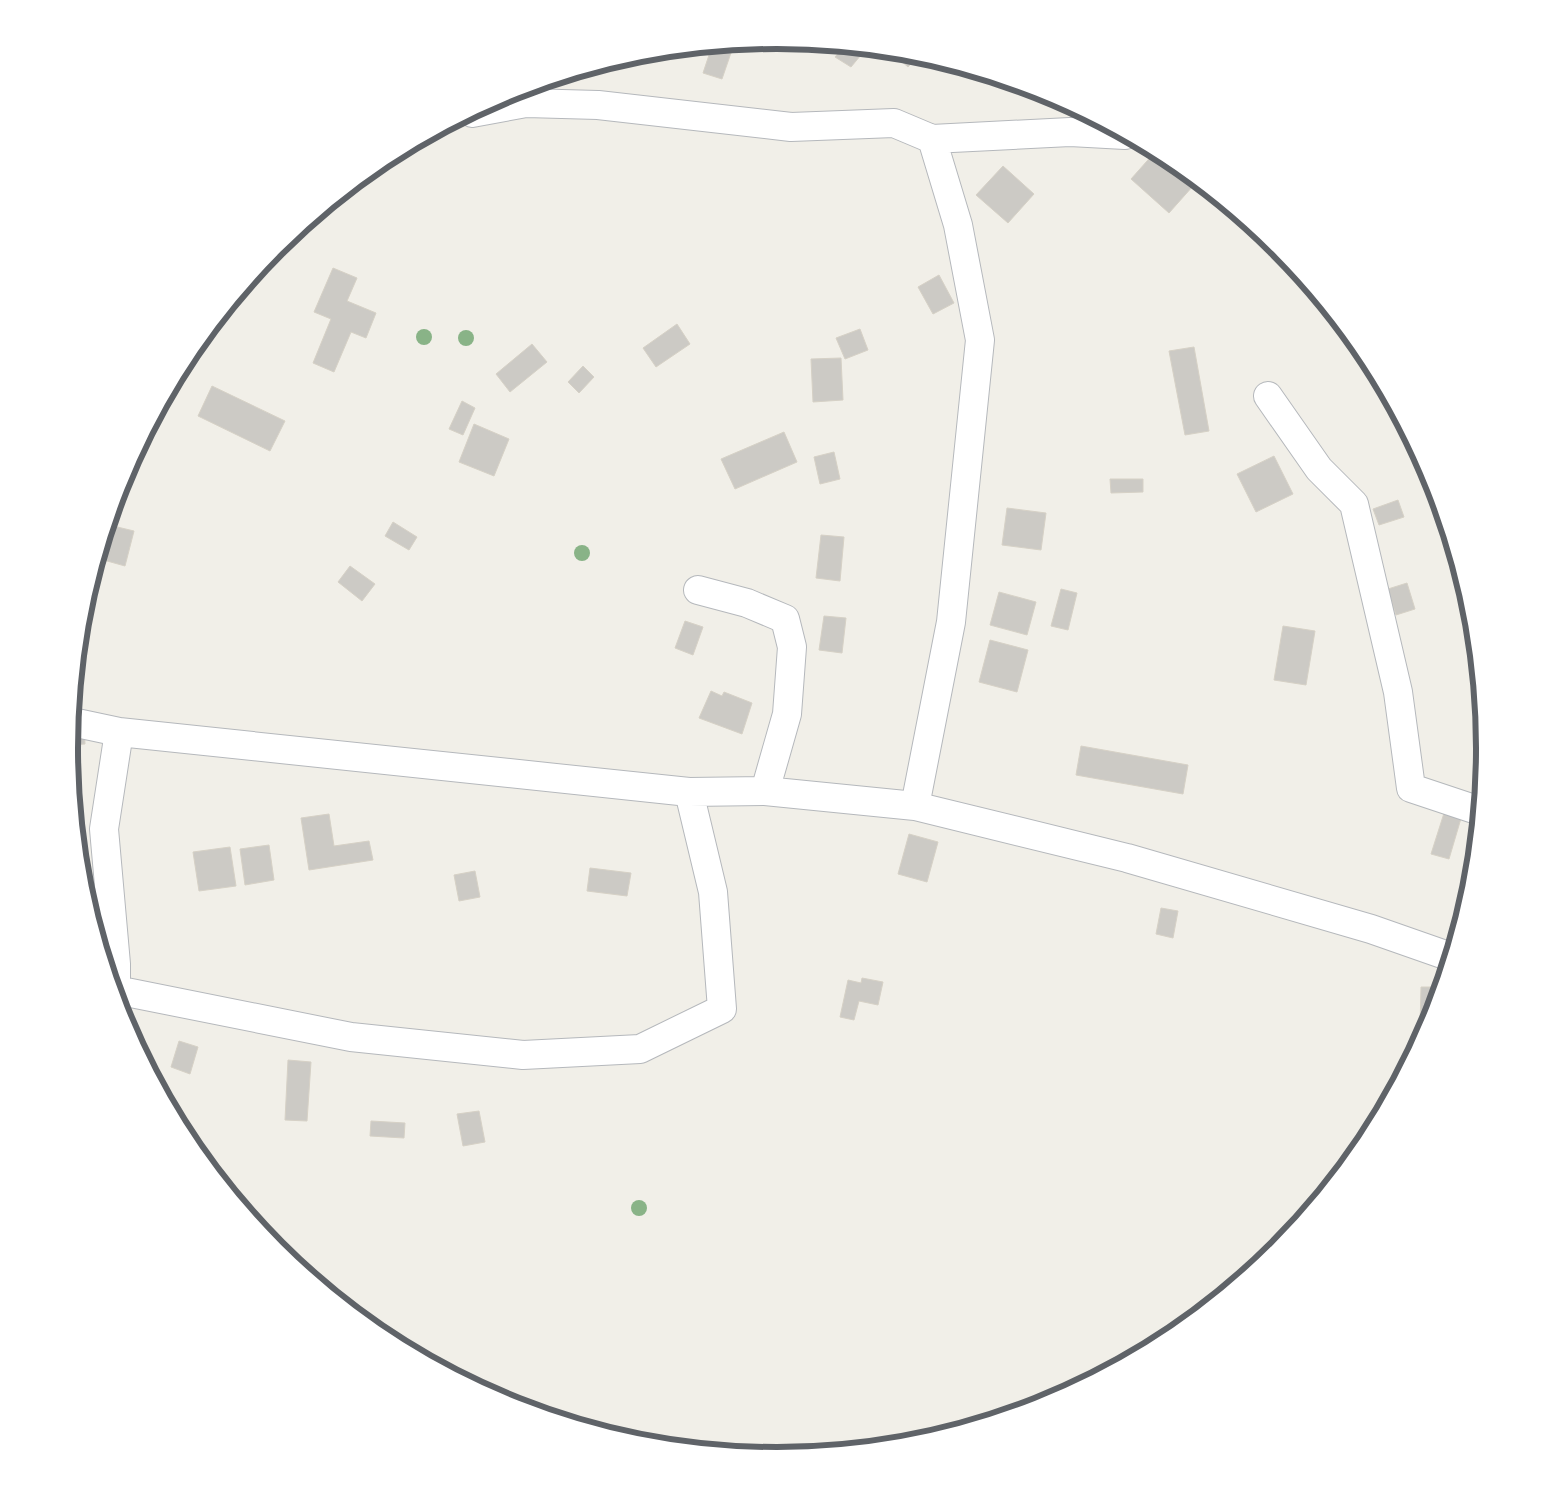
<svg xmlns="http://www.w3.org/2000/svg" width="1555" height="1497" font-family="'Sofia Sans Condensed',sans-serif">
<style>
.building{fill:#cccac5;stroke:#d6d1c6}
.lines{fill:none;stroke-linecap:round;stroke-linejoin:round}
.minor-casing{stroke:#b5b8bc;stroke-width:30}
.minor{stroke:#fff;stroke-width:28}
.tree{fill:#89b387}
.rim{fill:none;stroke:#5f6368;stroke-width:6}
</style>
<rect width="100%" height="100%" fill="#f1efe8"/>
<path class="building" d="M734,44L722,79L703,73L712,46Z
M844,47L866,49L851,67L835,57Z
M890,51L916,54L919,55L908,67Z
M1155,152L1193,186L1169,213L1131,179Z
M1003,166L1034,194L1008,223L976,195Z
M333,268L357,278L347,301L376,313L366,338L351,332L334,372L313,363L331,319L314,312Z
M939,275L954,303L933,314L918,287Z
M677,324L690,344L656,367L643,348Z
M860,329L868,350L845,359L836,338Z
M532,344L547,362L510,392L496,374Z
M1194,347L1209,431L1185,435L1169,351Z
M841,358L843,400L813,402L811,359Z
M583,366L594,377L579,393L568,382Z
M212,386L285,421L270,451L198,416Z
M462,401L475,408L463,435L449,429Z
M474,424L509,439L494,476L459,462Z
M784,432L797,462L735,489L721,459Z
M834,452L840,479L820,484L814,457Z
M1274,456L1293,494L1256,512L1237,474Z
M1110,479H1143V492L1111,493Z
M1398,500L1404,517L1379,525L1373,509Z
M1007,508L1046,513L1041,550L1002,545Z
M393,522L417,537L409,550L385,536Z
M109,525L134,531L125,566L100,559Z
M821,535L844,537L840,581L816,578Z
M350,566L375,584L362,601L338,582Z
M1407,583L1415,609L1396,615L1388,589Z
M1061,589L1077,593L1068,630L1051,626Z
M999,592L1036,602L1027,635L990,625Z
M824,616L846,618L842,653L819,650Z
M685,621L703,627L693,655L675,648Z
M1283,626L1315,631L1306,685L1274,680Z
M990,640L1028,650L1017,692L979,682Z
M711,691L722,696L724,692L752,703L742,734L699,718Z
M84,726L85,744L69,745L71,727Z
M1081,746L1188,765L1183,794L1076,775Z
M1445,810L1462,815L1449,859L1431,854Z
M329,814L334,846L369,841L373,860L309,870L301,818Z
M909,834L938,842L927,882L898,874Z
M269,845L274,880L245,885L240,849Z
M230,847L236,886L199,891L193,852Z
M590,868L631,873L627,896L587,891Z
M475,871L480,897L459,901L454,875Z
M1161,908L1178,911L1173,938L1156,934Z
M862,978L883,982L878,1005L859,1001L854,1020L840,1017L848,980L861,983Z
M1421,987H1442L1432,1020L1428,1027H1420Z
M179,1041L198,1047L190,1074L171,1067Z
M288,1060L311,1062L307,1121L285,1120Z
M479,1111L485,1142L463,1146L457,1114Z
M371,1121L405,1123L404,1138L370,1136Z"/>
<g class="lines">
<defs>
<path id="minor" d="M472,113L526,103L598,105L791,127L894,123L932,139L1070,132L1125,135
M1268,396L1319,469L1354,504L1398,692L1411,788L1480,811
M698,590L747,603L785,619L792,647L787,714L765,791
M72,722L119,732L689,792L765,791L915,806L1127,858L1371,929L1451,957
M119,732L104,829L116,964V990L351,1037L523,1055L640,1049L722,1009L713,892L689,792
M915,806L951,622L980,340L958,225L932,139"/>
</defs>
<use href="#minor" class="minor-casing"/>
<use href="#minor" class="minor"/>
</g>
<g class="tree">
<circle cx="424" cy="337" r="8"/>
<circle cx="466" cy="338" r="8"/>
<circle cx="582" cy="553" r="8"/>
<circle cx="639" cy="1208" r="8"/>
</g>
<path d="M0 0H1555V1497H0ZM78 748a699 699 0 1 1 1398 0a699 699 0 1 1-1398 0Z" fill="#fff" fill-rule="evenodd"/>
<path class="rim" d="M78 748a699 699 0 1 1 1398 0a699 699 0 1 1-1398 0Z"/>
</svg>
